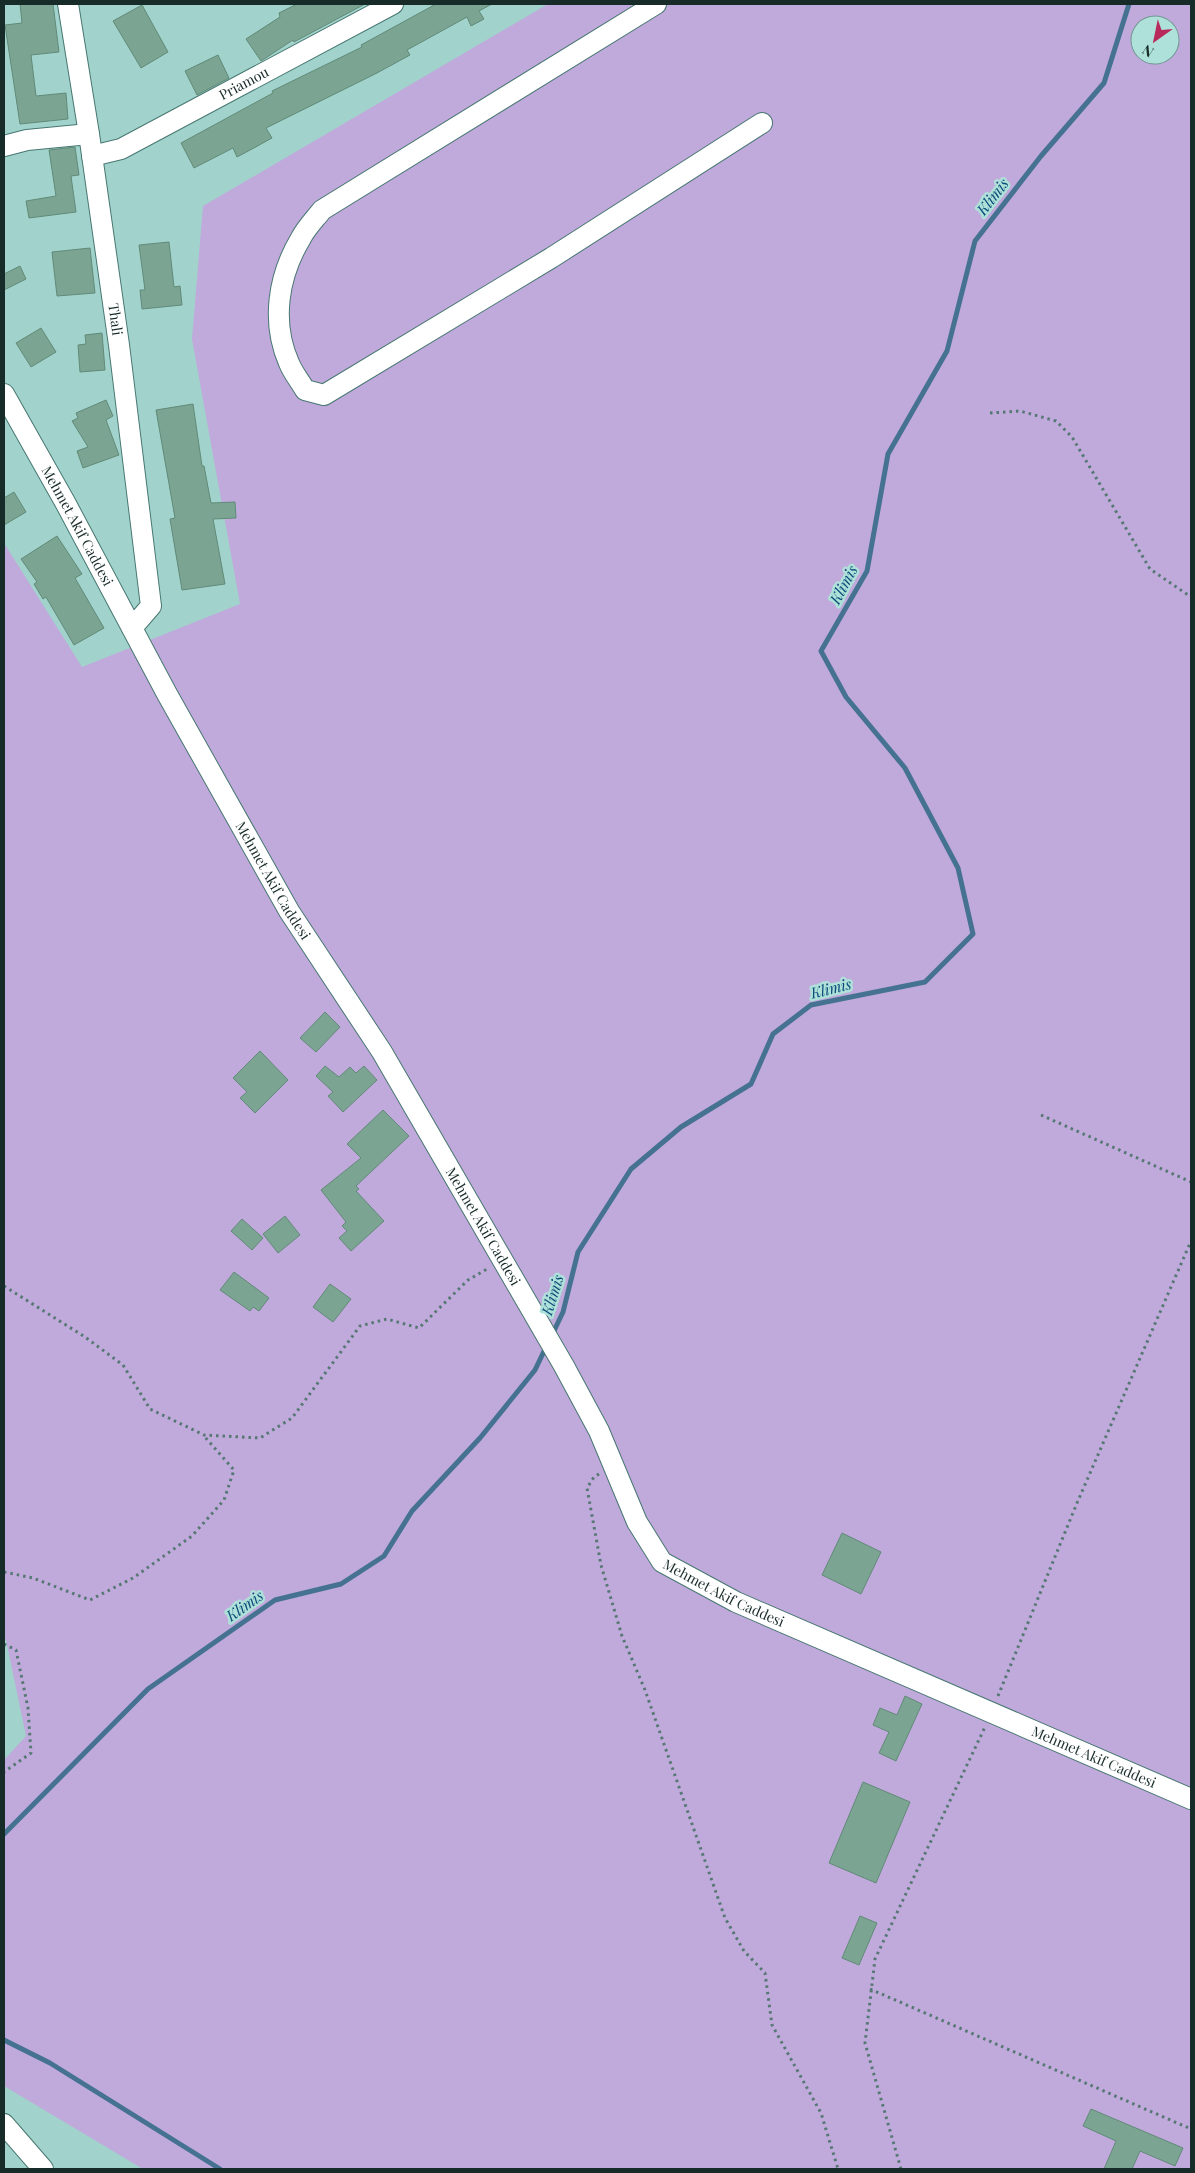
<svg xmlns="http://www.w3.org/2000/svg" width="1195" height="2173" font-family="'Playfair Display',serif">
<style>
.green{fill:#c0a9db;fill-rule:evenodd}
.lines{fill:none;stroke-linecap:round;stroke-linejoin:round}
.stream{stroke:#467291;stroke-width:5}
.building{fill:#7ba592;stroke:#618a78}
.minor-casing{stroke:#477771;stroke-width:22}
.path{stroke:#567874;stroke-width:3;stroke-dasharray:2.5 4;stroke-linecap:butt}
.minor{stroke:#fff;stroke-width:20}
.labels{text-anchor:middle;stroke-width:5;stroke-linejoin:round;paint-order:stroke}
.street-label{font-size:14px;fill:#172b29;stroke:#aee1d9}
.water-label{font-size:15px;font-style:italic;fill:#0a4b78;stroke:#aee1d9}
</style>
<rect width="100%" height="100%" fill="#a1d3cc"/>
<path class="green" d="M548,4H1191V2169H143L4,2086V1760L26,1736L6,1640L4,1638V543L82,667L240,604L192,339L203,206ZM1140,25H1170V55H1140Z"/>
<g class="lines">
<path class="stream" d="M552,1335L563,1312L578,1252L631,1169L681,1127L751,1084L773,1034L811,1005L925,982L973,934L958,868L905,768L846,697L821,651L867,571L888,454L947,351L975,241L1041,156L1104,83L1129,4
M4,1834L148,1689L275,1600L341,1584L384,1556L412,1511L480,1438L535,1370L546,1347
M4,2040L50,2063L220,2169"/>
</g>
<path class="building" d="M20,4H53L59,52L31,55L36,96L66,93L68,119L20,124L5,25L22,23Z
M297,4H365L294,42L293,40L261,61L246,39L280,17L279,13Z
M436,4H492L479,11L484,19L471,26L467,17L407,50L410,55L377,73L266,128L272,138L252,149L237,157L233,148L194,168L181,143L273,93L272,91L362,47L361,45Z
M142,5L168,52L141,68L113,21Z
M218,55L229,78L197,95L185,71Z
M75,147L79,175L71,176L76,212L29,218L26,201L56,196L49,150Z
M169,242L174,287L180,286L182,305L142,309L140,290H145L139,245Z
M90,248L95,293L57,296L52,252Z
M20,266L26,279L4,290V274Z
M41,328L56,352L31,367L16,343Z
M102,333L105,370L80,372L78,345L86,344L85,335Z
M106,400L113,416L106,420L119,455L83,468L77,451L88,447L72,421L78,418L76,413Z
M193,404L202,466H204L211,503L235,502L236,518L213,519L225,584L182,590L170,519L175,518L156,410Z
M14,492L26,512L4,525V498Z
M57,536L82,574L75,578L104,628L74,645L46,597L43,599L34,584L37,582L21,559Z
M325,1012L340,1027L316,1052L300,1038Z
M260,1051L288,1080L255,1113L240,1098L247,1092L233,1078Z
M325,1066L339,1077L350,1067L356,1073L364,1066L377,1080L343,1112L328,1096L333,1092L316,1076Z
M383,1110L409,1136L356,1186L359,1189L356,1191L384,1221L351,1251L339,1238L347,1231L342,1226L346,1222L321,1190L361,1158L347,1144Z
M285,1216L300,1235L278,1253L263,1234Z
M242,1219L263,1238L252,1250L231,1231Z
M234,1272L269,1298L259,1311L253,1307L250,1311L220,1290Z
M330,1284L351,1299L333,1322L313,1307Z
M842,1533L881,1552L861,1594L822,1575Z
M905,1696L922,1704L896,1761L879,1753L889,1732L873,1725L880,1708L897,1715Z
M863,1782L910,1802L876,1883L829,1863Z
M860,1916L877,1923L859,1965L842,1958Z
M1091,2109L1183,2148L1175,2166L1140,2151L1132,2169H1104L1116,2141L1083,2126Z"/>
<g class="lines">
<defs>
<g id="minor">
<path id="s1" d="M68,4L89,134L119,345L151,606L132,628"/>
<path d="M656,4L322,210C315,219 306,228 301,238C278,276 271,322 289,363C293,373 300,381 305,390L324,395L551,258L762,123"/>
<path d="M4,146L27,140L89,134"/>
<path id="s2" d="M92,156L121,149L393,4"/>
<path id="s3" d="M4,394L66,504L167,694L289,911L382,1052L564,1366L599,1431L637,1522L662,1562L736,1602L1191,1799"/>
<path d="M4,2124L43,2169"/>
</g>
</defs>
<use href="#minor" class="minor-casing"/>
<path class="path" d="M990,413L1020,411L1056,421L1072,437L1150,569L1191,597
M1041,1115L1191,1182
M4,1286L85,1337L123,1365L150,1409L204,1435L260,1438L292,1418L360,1326L387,1319L419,1328L468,1280L487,1269
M599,1474L594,1477L587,1488L601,1565L622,1636L645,1690L725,1918L744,1951L765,1973L772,2025L821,2113L838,2169
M4,1572L33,1578L90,1600L133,1578L192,1536L224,1500L234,1470L204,1436
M4,1644L16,1650L28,1708L31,1753L4,1772
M998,1696L1077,1503L1191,1241
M870,1989L1191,2129
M901,2169L865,2043L875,1959L985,1727"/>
<use href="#minor" class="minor"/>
</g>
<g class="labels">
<g class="street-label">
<text dy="5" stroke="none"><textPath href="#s2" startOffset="169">Priamou</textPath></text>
<text dy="5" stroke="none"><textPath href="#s1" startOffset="319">Thali</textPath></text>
<text dy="5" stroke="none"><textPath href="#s3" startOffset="151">Mehmet Akif Caddesi</textPath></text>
<text dy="5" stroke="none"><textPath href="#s3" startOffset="556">Mehmet Akif Caddesi</textPath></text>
<text dy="5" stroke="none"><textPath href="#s3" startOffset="961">Mehmet Akif Caddesi</textPath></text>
<text dy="5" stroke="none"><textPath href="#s3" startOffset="1411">Mehmet Akif Caddesi</textPath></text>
<text dy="5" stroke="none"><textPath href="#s3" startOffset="1816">Mehmet Akif Caddesi</textPath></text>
</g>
<g class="water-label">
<text transform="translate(993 197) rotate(-52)" y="5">Klimis</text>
<text transform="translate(844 585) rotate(-62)" y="5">Klimis</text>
<text transform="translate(831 989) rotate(-14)" y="5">Klimis</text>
<text transform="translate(553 1295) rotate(-72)" y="5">Klimis</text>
<text transform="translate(245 1606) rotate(-35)" y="5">Klimis</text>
</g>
</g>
<rect width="1195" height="2173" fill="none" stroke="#172b29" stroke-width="10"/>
<g transform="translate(1155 40) rotate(213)"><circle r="24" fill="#aee1d9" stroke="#729893"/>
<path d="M0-4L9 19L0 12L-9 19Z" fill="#b82a5b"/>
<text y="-8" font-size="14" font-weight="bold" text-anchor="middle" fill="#172b29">N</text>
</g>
</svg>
